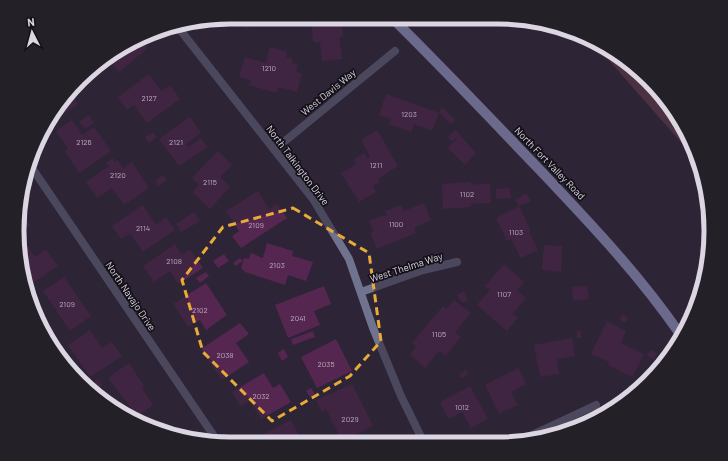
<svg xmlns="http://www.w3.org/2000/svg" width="728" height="461" font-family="Barlow,sans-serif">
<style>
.green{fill:#6f4150}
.building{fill:#55264f}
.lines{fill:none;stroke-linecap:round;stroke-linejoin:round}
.street{stroke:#70738d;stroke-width:8}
.primary{stroke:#b7bcf3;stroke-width:10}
.marked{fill:none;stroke:#e9ab38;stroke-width:3;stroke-dasharray:8 5;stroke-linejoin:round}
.labels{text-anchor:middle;stroke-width:3.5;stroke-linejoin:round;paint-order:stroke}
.number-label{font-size:8px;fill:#baaabe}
.street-label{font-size:10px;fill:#dcd6e3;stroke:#141018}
.rim{fill:none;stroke:#dcd6e3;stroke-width:5}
</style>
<rect width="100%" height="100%" fill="#2d2437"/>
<path class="green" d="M592,41L628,61L683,124L694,157Z"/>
<path class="building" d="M230,17H239L223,26L219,19Z
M239,17H261L263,20L246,29Z
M316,18H341L343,37H339L342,59L322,61L320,42H313L311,20H316Z
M140,39L148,48L119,72L107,58L112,53Z
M270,47L287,52L286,57L293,59L292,63L298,65L296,72L302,73L297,92L278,87L277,93L249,85L251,80L239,77L245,57L266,63Z
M149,74L161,91L170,85L180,99L147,123L134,105L127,110L118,97Z
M70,92L78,104L58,118L55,113L61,100Z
M386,94L439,113L432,131L414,124L411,132L389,124L391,119L379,115Z
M442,107L455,120L451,124L439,113Z
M89,115L94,123L85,129L79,122Z
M190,117L201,133L186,144L188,147L201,138L207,147L179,166L159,139Z
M72,120L82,135L94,127L111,151L79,173L65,151L68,148L56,131Z
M377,130L398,166L378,179L380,182L373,186L376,192L359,202L341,173L356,164L354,159L364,153L367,158L370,156L361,140Z
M456,130L460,135L452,141L448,137Z
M153,132L157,137L149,143L145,137Z
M460,135L476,153L465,165L448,148Z
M218,151L232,165L220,177L230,187L210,209L193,192L199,185L192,178Z
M113,158L115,162L118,160L123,168L132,162L149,188L124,205L112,188L97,198L86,182L109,166L106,163Z
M163,175L167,180L158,186L155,181Z
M471,182V185L490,183L491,203L471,204V207L443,209L442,184Z
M510,188L511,198L496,199V189Z
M258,191L269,209L277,204L287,218L241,248L232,236L239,231L226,211Z
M526,193L531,201L519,206L515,200Z
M424,203L431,220L414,228L416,233L377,249L370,233L374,232L369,221L381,216H387L385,211L401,205L404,211Z
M143,205L156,225L166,217L175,230L143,252L130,233L121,239L112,226Z
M519,206L531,231L529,232L538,250L521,258L511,239L507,241L496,218Z
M20,210L31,225L18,234L17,230Z
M194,212L200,221L181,232L176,224Z
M25,243L35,257L46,249L58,266L25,288L19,247Z
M267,243L293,251L292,256L313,262L306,281L288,275L285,285L245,272L241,268L244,258L249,259L251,253L263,258Z
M175,244L182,255L190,249L203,268L178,284L170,271L154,282L143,266Z
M544,245L562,246L561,272L542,270Z
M224,254L229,261L218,268L213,261Z
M240,258L243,261L235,266L233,263Z
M504,264L524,282L517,290L526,298L513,314L518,318L507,331L477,305L490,290L485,286Z
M206,272L209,276L200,283L196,278Z
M64,277L91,316L70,331L43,291Z
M206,283L227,315L206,330L200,320L188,327L173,304Z
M324,286L331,304L314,311L320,325L288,338L275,305Z
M587,286L589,299L573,301L572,287Z
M464,291L468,300L462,303L457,295Z
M454,300L471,313L455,332L461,337L445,356L439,351L425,368L410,355L416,347L412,343L443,306L446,309Z
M624,314L628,319L624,323L619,318Z
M607,321L626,331L621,343L644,354L632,377L608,365L609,362L591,354Z
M240,323L249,334L236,343L249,362L222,380L201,349Z
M90,330L102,348L112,342L122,356L90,377L68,345Z
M313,331L315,337L293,345L291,339Z
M577,331H581V338H577Z
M572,338L575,356L557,359L559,374L540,377L534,345Z
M336,339L352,371L317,388L301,357Z
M284,349L288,357L282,361L278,353Z
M650,350L657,353L654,360L647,356Z
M129,363L144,386L142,388L153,405L137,416L108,378Z
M518,368L526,384L511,392L518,405L499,414L485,385Z
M466,370L468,375L461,378L459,374Z
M264,373L273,388L280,384L291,402L261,419L250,401L240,406L232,392Z
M98,379L102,385L97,389L93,383Z
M352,384L373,426L342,441L326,409L322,412L316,400Z
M470,386L488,419L471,428L462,412L448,419L440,402Z
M311,388L315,394L310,397L306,391Z
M291,420L303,443L265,442L261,435Z"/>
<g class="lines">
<path class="street" d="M177,26L313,199L349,259L373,328L401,396L424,443
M274,150L395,51
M28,162L218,442
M361,292L423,270L457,262
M517,442L596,405"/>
<path class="primary" d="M392,18C442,67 490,118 538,168C588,221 638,273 680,334"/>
</g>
<path d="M0 0H728V461H0ZM293,208L369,253L381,341L350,376L272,421L203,352L182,280L223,227Z" fill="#2d2437" fill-opacity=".55" fill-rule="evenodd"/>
<path class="marked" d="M293,208L369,253L381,341L350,376L272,421L203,352L182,280L223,227Z"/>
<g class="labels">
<g class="number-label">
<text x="269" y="71">1210</text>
<text x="149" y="101">2127</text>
<text x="409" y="117">1203</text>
<text x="84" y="145">2126</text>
<text x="176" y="145">2121</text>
<text x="376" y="168">1211</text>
<text x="118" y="178">2120</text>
<text x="210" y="185">2115</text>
<text x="467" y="197">1102</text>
<text x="396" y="227">1100</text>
<text x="256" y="228">2109</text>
<text x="143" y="231">2114</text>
<text x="516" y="235">1103</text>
<text x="174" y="264">2108</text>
<text x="277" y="268">2103</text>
<text x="504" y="297">1107</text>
<text x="67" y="307">2109</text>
<text x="200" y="313">2102</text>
<text x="298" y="321">2041</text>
<text x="439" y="337">1105</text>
<text x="225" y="358">2038</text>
<text x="326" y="367">2035</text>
<text x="261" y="399">2032</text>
<text x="462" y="410">1012</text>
<text x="350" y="422">2029</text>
</g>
<g class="street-label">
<text transform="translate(328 92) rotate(-39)" y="4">West Davis Way</text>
<text transform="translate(550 163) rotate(46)" y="4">North Fort Valley Road</text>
<text transform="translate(298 165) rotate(53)" y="4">North Talkington Drive</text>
<text transform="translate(406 267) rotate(-18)" y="4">West Thelma Way</text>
<text transform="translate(131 296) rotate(56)" y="4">North Navajo Drive</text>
</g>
</g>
<path d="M0 0H728V461H0ZM230 24H498A206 206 0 0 1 704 230V231A206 206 0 0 1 498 437H230A206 206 0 0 1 24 231V230A206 206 0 0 1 230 24Z" fill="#242028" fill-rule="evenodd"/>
<path class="rim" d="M230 24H498A206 206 0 0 1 704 230V231A206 206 0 0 1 498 437H230A206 206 0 0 1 24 231V230A206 206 0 0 1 230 24Z"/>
<g transform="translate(32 32) rotate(354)" stroke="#141018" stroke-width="3" paint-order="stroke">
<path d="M0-3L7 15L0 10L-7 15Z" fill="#dcd6e3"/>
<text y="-6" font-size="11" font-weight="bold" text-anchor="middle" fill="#dcd6e3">N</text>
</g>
</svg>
